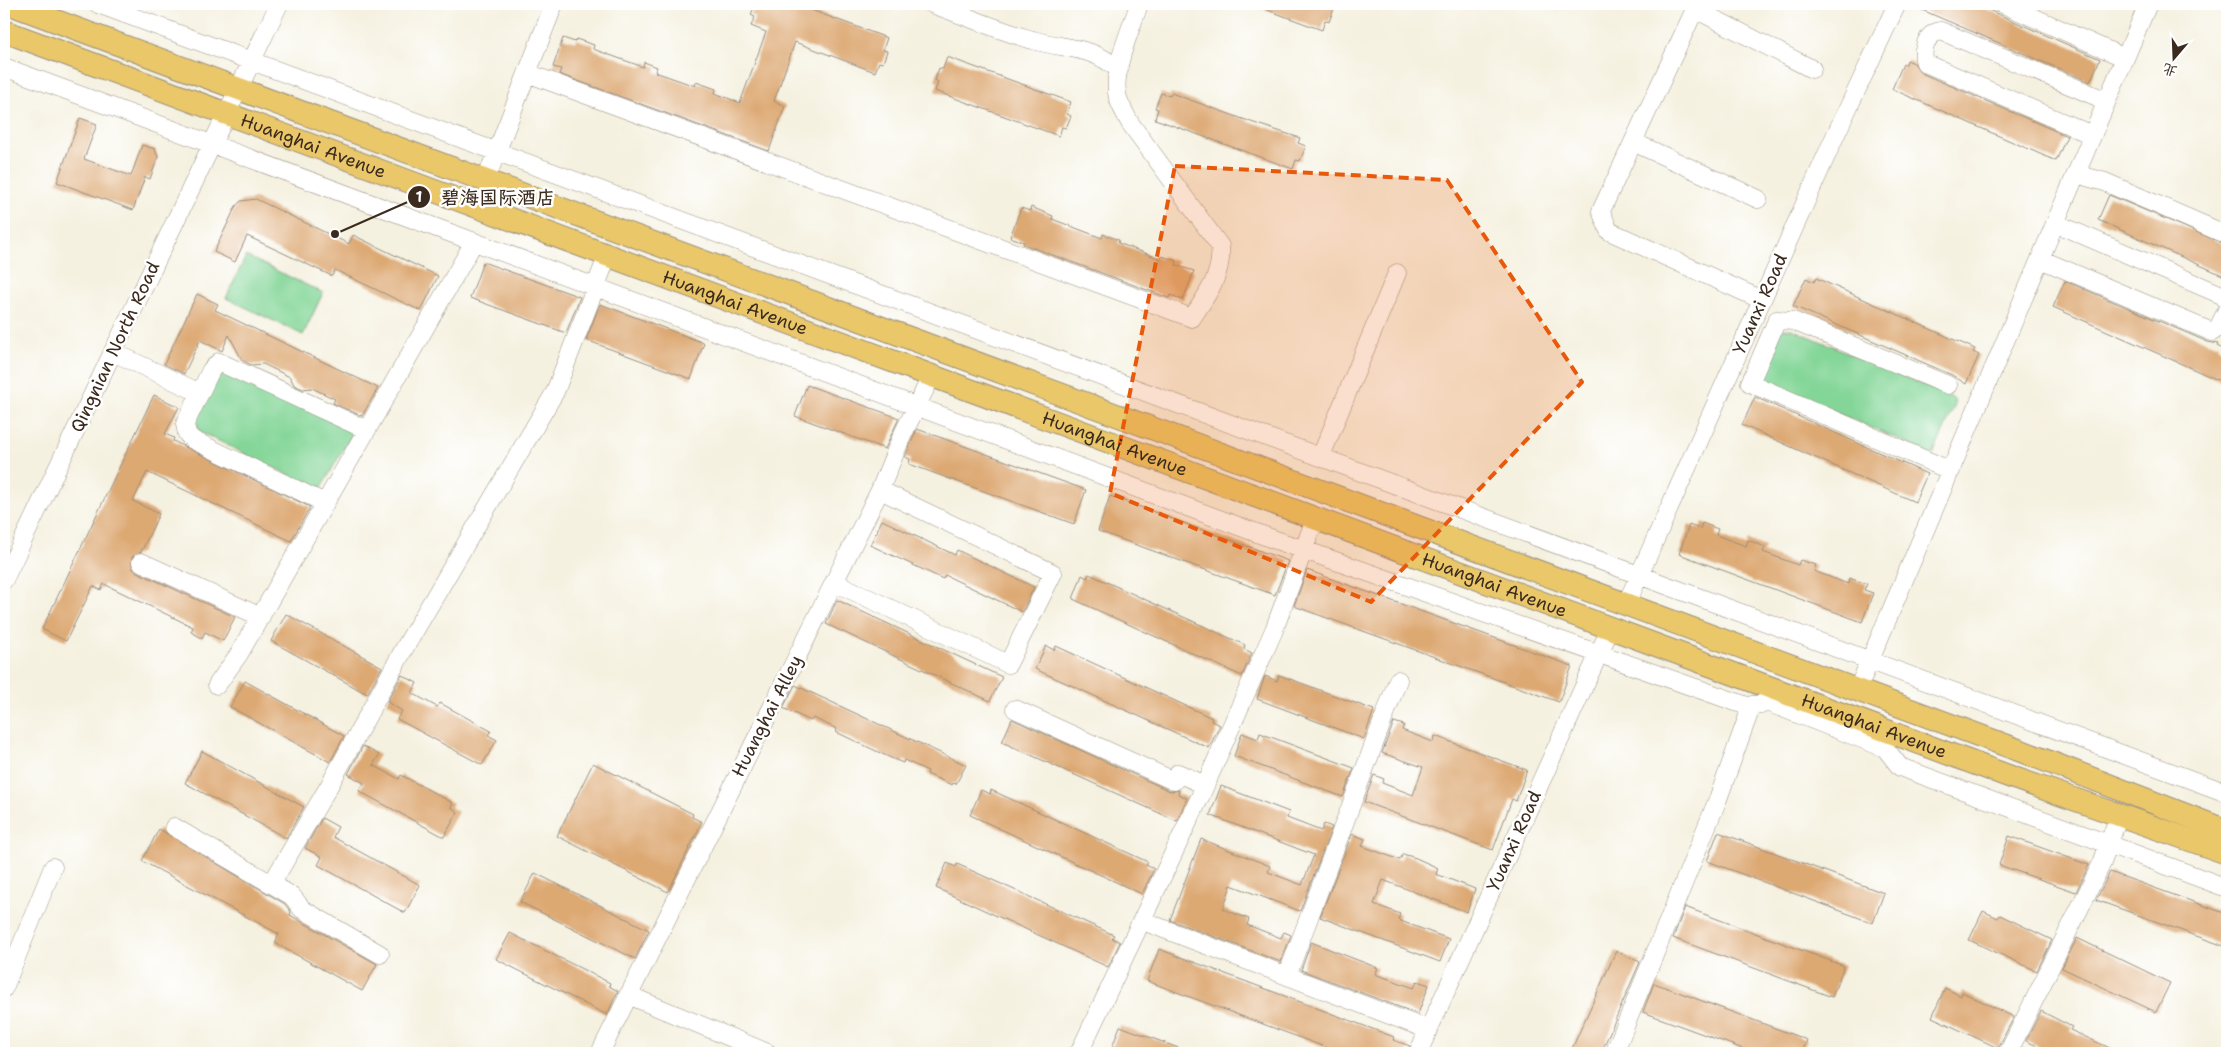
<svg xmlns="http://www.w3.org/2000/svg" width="2231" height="1057" font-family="'Shantell Sans','LXGW WenKai TC',sans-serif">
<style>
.green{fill:#84d698;stroke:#60805b}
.building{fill:#dda973}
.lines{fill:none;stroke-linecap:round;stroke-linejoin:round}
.minor-casing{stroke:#988e7f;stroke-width:19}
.major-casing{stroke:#988e7f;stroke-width:24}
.minor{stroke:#fff;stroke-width:18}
.major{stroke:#eac769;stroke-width:22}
.marked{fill:#e8590c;fill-opacity:0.2;stroke:#e8590c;stroke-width:4;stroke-dasharray:10 6;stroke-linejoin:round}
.labels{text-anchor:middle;stroke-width:5;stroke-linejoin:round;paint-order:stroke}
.street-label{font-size:18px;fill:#3b2a1e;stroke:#fff}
.leader{fill:none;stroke:#3b2a1e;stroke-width:2}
.callout-dot{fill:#3b2a1e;stroke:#fff;stroke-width:2}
.mark-label{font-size:15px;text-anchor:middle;font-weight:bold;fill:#fff}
.callout-label{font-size:19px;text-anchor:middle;font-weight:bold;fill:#3b2a1e;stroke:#fff;stroke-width:5;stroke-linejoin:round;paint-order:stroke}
</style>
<rect width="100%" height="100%" fill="#fff"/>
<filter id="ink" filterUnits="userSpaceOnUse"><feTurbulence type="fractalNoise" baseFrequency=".02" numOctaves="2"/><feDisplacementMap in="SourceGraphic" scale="10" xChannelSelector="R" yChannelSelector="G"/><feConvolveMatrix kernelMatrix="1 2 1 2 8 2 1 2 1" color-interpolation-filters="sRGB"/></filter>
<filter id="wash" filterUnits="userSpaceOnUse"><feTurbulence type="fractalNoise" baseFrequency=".0096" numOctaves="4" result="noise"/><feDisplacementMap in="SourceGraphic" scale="20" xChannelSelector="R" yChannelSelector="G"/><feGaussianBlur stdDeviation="1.12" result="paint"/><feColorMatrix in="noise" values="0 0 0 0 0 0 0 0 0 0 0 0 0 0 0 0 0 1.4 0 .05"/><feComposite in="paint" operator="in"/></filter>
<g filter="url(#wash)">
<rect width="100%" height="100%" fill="#f5f1e0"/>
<path class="green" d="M246,256L323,293L303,335L226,298Z
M1783,329H1792L1951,397L1954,400L1955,405L1933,455L1762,380L1759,377L1779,331Z
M222,369L354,431L320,490L200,432L195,419L216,375Z"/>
<g id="blocks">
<path class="building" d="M755,4H795L887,38L883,50L887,51L883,63L879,62L875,72L795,42L774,101L785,106L769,151L559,74L561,69L553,67L563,38L575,42L576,39L594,45L593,49L643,67L644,62L657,67L655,72L695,86L696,82L716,89L715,93L740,103L766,32L751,26L755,17L751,15Z
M1255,4H1327L1335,6L1329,22L1325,20L1322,30L1254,5Z
M1908,4H1975L2100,59L2090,82Z
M947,57L1071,102L1067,114L1071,116L1066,128L1062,127L1059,136L935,91L938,82L935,80L939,68L943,69Z
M1907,60L1914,63L1921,73L2067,136L2056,161L1892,89L1903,64H1906Z
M1161,93L1170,96L1171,93L1254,123L1300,138L1298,143L1306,146L1300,161L1296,160L1293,169L1155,119L1158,109L1155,108Z
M80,118L97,124L84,159L131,176L142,145L155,149L158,157L150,179L145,177L133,210L57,182Z
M2109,195L2227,245V277L2098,220Z
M256,199L349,244L353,235L438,276L421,311L335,270L332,276L247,236L235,262L214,252L236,206L241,201Z
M1031,207L1053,216L1052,219L1102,238L1103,234L1119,240L1118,243L1161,259L1162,256L1177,261L1176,265L1194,271L1183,300L1171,295L1169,298L1023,244L1024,242L1010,237L1021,208L1030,211Z
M483,262L580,297L566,333L470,298Z
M1806,278L1814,282L1816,278L1975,349L1973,352L1979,355L1966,384L1952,375L1793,306Z
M2065,281L2208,342L2218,344L2217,346L2227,351V384L2053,307Z
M197,294L218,304L215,310L378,388L362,416L333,403L335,399L312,388L303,389L294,385L290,377L263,364L251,365L242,360L229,335L222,351L200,340L184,374L164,364Z
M600,304L704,343L691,379L586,340Z
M807,385L899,418L885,449L795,416Z
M154,395L179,407L165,434L174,438L173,441L310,507L291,541L147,472L133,501L159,514L141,552L132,557V568L137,572L235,617L223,641L205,632L202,638L191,632L193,627L104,584L101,590L93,586L66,641L42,629Z
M1755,397L1927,474L1915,502L1742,425Z
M917,429L1086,490L1074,524L909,464L910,459L905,457Z
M1110,496L1288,561L1275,595L1098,531Z
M882,520L955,555L957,550L1034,587L1022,612L945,575L943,579L870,545Z
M1702,523L1718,529L1716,535L1746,546L1748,540L1765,547L1763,552L1798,565L1800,560L1816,565L1814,571L1848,584L1849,578L1867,584L1864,590L1873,593L1862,622L1679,554L1689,525L1700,529Z
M1307,570L1572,666L1559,702L1294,606Z
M1089,574L1245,645L1244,649L1252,653L1242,676L1073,599L1082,575L1087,578Z
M837,600L1002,677L990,701L826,624Z
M286,614L382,667L367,694L271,641Z
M1046,646L1054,650L1056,646L1212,718L1211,721L1220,725L1209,748L1035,669Z
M402,675L417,683L412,693L437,707L440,703L491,731L488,735L497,740L482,765L397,719L402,711L387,702Z
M1279,675L1374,710L1364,739L1257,699L1265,676L1277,681Z
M245,681L344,736L330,762L230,707Z
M795,685L966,765L956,784L953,783L952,785L927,774L928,771L904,760L903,763L891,758L836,732L837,729L813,718L811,721L783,708Z
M1012,719L1170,791L1179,790L1178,794L1187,798L1177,821L1002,742Z
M1394,722L1404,725L1402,730L1433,742L1435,736L1527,770L1516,801L1512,799L1493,850L1364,802L1374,775L1384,779L1382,783L1413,795L1423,767L1382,753Z
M1242,733L1258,739L1260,733L1354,768L1343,797L1234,756Z
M363,746L379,755L373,765L399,779L401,775L453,803L451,807L458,812L444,837L359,791L364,783L348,774Z
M202,751L304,807L286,838L185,783Z
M593,763L693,814L692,817L702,822L668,892L557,836Z
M1221,786L1289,812L1287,818L1321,831L1324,824L1332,827L1300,911L1231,885L1223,909L1249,919L1247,925L1281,938L1284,932L1291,935L1281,962L1170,920L1201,839L1270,866L1268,872L1302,885L1314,855L1210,815Z
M981,790L990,794L991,790L1148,862L1146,865L1154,869L1142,894L970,815Z
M322,818L338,827L333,837L420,885L405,913L318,865L322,857L305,848Z
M159,829L285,904L291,912L290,915L377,964L362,991L275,943L279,934L142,861Z
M1718,832L1884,893L1873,923L1707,861Z
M1352,834L1365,839L1362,846L1400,860L1403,854L1416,858L1438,868L1436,874L1475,889L1467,912L1383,880L1374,904L1400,914L1398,920L1449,939L1440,962L1320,917Z
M2009,836L2089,865L2076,892L1999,865Z
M947,863L956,867L957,864L1114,935L1112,938L1120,942L1108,967L936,888Z
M2110,872L2227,914V947L2096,900Z
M535,873L649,930L635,959L520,902Z
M1685,907L1844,966L1832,997L1673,938Z
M1983,911L1998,918L2000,915L2052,940L2037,971L1969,940Z
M510,933L610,983L609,986L618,991L607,1015L496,959Z
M2077,938L2170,983L2156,1012L2062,968Z
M1311,942L1378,968L1375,974L1414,988L1417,981L1429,985L1418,1014L1301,970Z
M1159,949L1394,1037L1393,1040L1410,1046L1407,1053H1341L1147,981Z
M1616,951L1640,962L1601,1053H1570Z
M1654,983L1807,1040L1802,1053H1754L1643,1012Z
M1945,988L1961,996L1962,992L2014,1017L1998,1048L1932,1017Z
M2041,1011L2072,1027L2070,1030L2121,1053H2053L2026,1041Z
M1120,1026L1189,1052V1053H1110Z"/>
</g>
</g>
<g filter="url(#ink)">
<use href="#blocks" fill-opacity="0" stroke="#988e7f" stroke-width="1"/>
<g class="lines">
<defs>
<path id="minor" d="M98,4L2227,793
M932,4C966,16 999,31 1033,40C1067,50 1091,45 1119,70
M2003,4L2125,58
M4,67L1273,539L1747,706L1769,703L1885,748L1900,767L2227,888
M527,73L1192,318C1207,295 1223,274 1220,246L1130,123C1126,115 1121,107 1118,98C1111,71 1131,30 1139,4
M2092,135L1925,63C1921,51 1926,33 1941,31L2107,101
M1633,142L1758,199
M2076,174L2105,182L2227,235
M485,182L554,4
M2055,223L2224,296L2227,302
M2040,259L2212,332L2218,328L2227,310
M1762,300L1609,231L1601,211L1695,9L1812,69
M113,352L200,393
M1948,385L1793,321L1777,320L1750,383L1951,471
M1321,456L1397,273
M325,503L193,440L187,434L185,424L211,370L219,362L367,430
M141,562L261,617
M4,580L279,4
M834,582L1008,664L1053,573L880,490
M1626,605L1835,136L1897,4
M217,685L239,654L474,242
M1857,691L2148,4
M1015,709L1174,781L1178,773L1205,785
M174,827L292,896L302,909L380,954
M272,883L329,786L404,649L555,392L607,257
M1143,921L1429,1030
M1287,976L1398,680
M4,988L53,867
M628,995L768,1053
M1615,1051L1718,799L1752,705
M600,1053L880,490L901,438L931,377
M1079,1053L1200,797L1274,630L1315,519
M1418,1053L1610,629
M2008,1053L2102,863L2119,815"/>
<g id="major">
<path d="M10,4L2021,751L2227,831"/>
<path id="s1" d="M4,31L2011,777L2227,853"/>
</g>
</defs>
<use href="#minor" class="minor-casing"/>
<use href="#major" class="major-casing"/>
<use href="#minor" class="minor"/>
<use href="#major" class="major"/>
</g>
</g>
<path class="marked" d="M1175,166L1447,180L1582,382L1371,602L1110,493Z"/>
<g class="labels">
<g class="street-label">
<text dy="6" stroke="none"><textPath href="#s1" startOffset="330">Huanghai Avenue</textPath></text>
<text dy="6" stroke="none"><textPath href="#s1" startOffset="780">Huanghai Avenue</textPath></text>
<text transform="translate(1760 304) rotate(-66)" y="6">Yuanxi Road</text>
<text transform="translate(115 347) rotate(-65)" y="6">Qingnian North Road</text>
<text dy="6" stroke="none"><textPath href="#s1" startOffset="1185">Huanghai Avenue</textPath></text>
<text dy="6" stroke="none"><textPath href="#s1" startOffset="1590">Huanghai Avenue</textPath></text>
<text transform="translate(767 716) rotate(-63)" y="6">Huanghai Alley</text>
<text dy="6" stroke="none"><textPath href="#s1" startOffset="1995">Huanghai Avenue</textPath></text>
<text transform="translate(1514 841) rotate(-66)" y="6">Yuanxi Road</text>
</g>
</g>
<path class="leader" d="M335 234L419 197"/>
<g class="callout-dot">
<circle cx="335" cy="234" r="5"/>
<circle cx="419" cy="197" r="12"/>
</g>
<g class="mark-label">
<text x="419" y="202">1</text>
</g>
<g class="callout-label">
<text x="498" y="204">碧海国际酒店</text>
</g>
<rect width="2231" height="1057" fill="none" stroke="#fff" stroke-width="20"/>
<g transform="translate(2174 58) rotate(199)" stroke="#ffffff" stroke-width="4" paint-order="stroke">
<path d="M0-4L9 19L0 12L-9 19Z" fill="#3b2a1e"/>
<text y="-8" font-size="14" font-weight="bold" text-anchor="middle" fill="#3b2a1e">北</text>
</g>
</svg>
